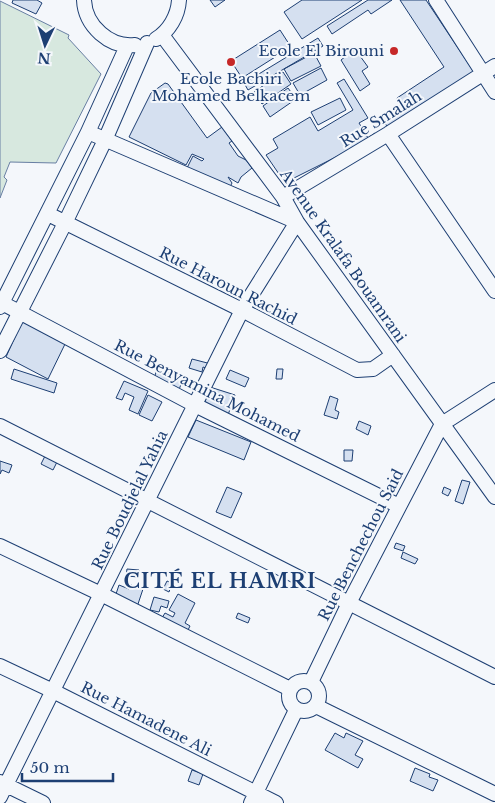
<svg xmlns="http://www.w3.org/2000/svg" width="495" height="803" font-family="'Libre Baskerville',serif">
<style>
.green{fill:#d7e8df;stroke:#687fa3}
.building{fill:#d5e0f0;stroke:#1d3f73}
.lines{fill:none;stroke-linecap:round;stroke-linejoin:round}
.minor-casing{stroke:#1d3f73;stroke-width:16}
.minor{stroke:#f4f7fb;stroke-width:14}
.poi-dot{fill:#c62828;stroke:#f4f7fb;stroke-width:2}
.labels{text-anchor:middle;stroke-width:4;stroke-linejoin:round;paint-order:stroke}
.poi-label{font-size:15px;fill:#1d3f73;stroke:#f4f7fb;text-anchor:end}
.street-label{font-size:15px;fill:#1d3f73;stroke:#f4f7fb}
.district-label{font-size:20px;font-weight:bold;letter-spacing:1px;fill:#1d3f73;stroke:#f4f7fb}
</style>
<rect width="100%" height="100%" fill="#f4f7fb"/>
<path class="green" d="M0,1L69,35L68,38L101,74L56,163L10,162L4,177L7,180L0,198Z"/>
<path class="building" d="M13,0H37L42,3L36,14L12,3Z
M210,0H225L215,7Z
M302,0H362L302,39L284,12Z
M368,0H392L371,14L368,10L332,34L327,26Z
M400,0H426L474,72L388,128L381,117L401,105L397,98L444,67Z
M280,30L291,47L242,78L231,61Z
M318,38L323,46L248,90L244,83Z
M355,49L368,67L362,71L370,84L360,91L341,60Z
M314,53L321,66L291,81L284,69Z
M321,68L327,80L300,95L293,83Z
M283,72L291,84L262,104L254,92Z
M344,79L368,118L359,123L368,138L375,133L380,142L368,141L294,178L281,177L266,155L278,148L273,139L310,117L318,131L353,110L337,83Z
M165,83L168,84L207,138L222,127L232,141L229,143L238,156L246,160L252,168L241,177L238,183L228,177L232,183L229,189L187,168L193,156L202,161L204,159L192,154L186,165L129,137L151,93Z
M288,88L296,99L270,117L263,106Z
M340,98L346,110L318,125L311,112Z
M23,319L66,342L48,379L6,357Z
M192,359L215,365L214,371L203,367L202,372L189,368Z
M14,369L57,383L54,393L11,379Z
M157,369L183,378L179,390L153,382Z
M277,369H283L282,379H276Z
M230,370L249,378L245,387L226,379Z
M124,381L148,391L138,414L129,410L134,397L125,393L122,400L116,398Z
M210,387L235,395L228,415L203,407Z
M148,395L162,402L152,421L139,415Z
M330,396L338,399L335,410L339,412L337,419L324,415Z
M196,420L251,442L244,460L188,437Z
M359,421L371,426L368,435L356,429Z
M344,450H353L352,461H344Z
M45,456L57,462L53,470L41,464Z
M0,461L12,465L9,473L2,470L0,474Z
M462,480L470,482L463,504L455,501Z
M227,487L242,493L231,518L216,512Z
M444,487L451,490L448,496L442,493Z
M396,543L405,546L403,551L394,548Z
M403,552L418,559L415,564L401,558Z
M127,569L139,570V577L126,576Z
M167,581L172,583L169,592L163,589Z
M119,585L129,589L131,585L143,589L137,607L114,600Z
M178,594L195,603L185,623L190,626L187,632L162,618L165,613L173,617L175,613L169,610Z
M154,597L169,601L167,608L161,606L159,612L150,610Z
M238,613L250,618L248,623L236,618Z
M335,733L344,738L346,733L363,741L355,755L363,759L358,768L325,750Z
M415,768L430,774L429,777L438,780L433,791L410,781Z
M192,770L203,774L199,785L188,781Z"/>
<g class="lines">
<defs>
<path id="minor" d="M84,0C85,26 110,48 135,45
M436,0L495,92
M162,35L283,197L297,222L495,497
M156,39C169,31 178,16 179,0
M388,134L495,291
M283,197L388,134L495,66
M48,214L242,310L357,370L373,369L393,355
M2,303L195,405L399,506
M0,307L88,132L127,46
M0,351L65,223L105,140L147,43
M0,426L495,677
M0,546L101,594L290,689
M0,666L53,691L276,803
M289 696a15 15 0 1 1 30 0a15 15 0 1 1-30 0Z
M311,682L349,603L442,424L495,390
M316,706L495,794
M0,782L43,803
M0,797L242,310L297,222L88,132
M251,803L296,710"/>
</defs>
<use href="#minor" class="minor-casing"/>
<use href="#minor" class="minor"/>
</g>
<g class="poi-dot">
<circle cx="394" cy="51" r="5"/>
<circle cx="231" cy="62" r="5"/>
</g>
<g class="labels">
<g class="poi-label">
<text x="384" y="56">Ecole El Birouni</text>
<text x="231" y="84" text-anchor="middle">Ecole Bachiri<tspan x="231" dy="17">Mohamed Belkacem</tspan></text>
</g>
<g class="street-label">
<text transform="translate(381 119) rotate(-32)" y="5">Rue Smalah</text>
<text transform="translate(343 256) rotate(55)" y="5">Avenue Kralafa Bouamrani</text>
<text transform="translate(228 286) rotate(27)" y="5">Rue Haroun Rachid</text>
<text transform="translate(207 391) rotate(27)" y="5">Rue Benyamina Mohamed</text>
<text transform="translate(130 500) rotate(-64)" y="5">Rue Boudjelal Yahia</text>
<text transform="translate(361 545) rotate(-63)" y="5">Rue Benchechou Said</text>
<text transform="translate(146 719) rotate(27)" y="5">Rue Hamadene Ali</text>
</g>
<g class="district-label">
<text x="220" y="588">CITÉ EL HAMRI</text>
</g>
</g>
<g transform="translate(45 45) rotate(184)" stroke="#f4f7fb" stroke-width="4" paint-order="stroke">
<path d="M0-4L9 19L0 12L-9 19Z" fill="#1d3f73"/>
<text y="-8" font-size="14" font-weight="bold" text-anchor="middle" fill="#1d3f73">N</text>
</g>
<path d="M22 773v8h91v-8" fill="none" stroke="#1d3f73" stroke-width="2.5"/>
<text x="30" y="773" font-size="15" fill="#1d3f73" stroke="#f4f7fb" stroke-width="4" paint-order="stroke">50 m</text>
</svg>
